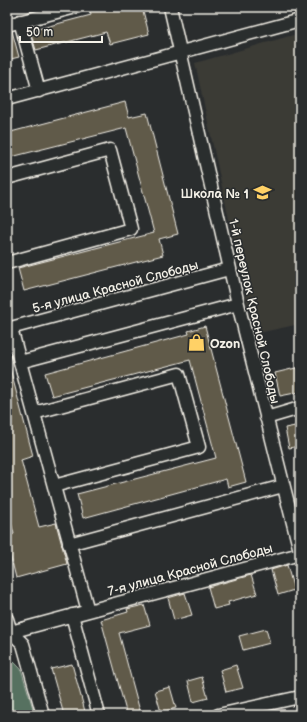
<svg xmlns="http://www.w3.org/2000/svg" width="307" height="722" font-family="'Balsamiq Sans',sans-serif">
<style>
.built{fill:#3a3a36}
.green{fill:#567160;stroke:#a5b1a4}
.building{fill:#615a4a;stroke:#f4f1e8}
.lines{fill:none;stroke-linecap:round;stroke-linejoin:round}
.minor-casing{stroke:#f4f1e8;stroke-width:15}
.minor{stroke:#2a2d2e;stroke-width:12}
.labels{text-anchor:middle;stroke-width:3;stroke-linejoin:round;paint-order:stroke}
.poi-label{font-size:13px;font-weight:bold;fill:#f4f1e8;stroke:#2a2d2e;text-anchor:end}
.street-label{font-size:13px;fill:#f4f1e8;stroke:#2a2d2e}
</style>
<rect width="100%" height="100%" fill="#2a2d2e"/>
<filter id="ink" filterUnits="userSpaceOnUse"><feTurbulence type="fractalNoise" baseFrequency=".025" numOctaves="2"/><feDisplacementMap in="SourceGraphic" scale="8" xChannelSelector="R" yChannelSelector="G"/><feConvolveMatrix kernelMatrix="1 2 1 2 8 2 1 2 1" color-interpolation-filters="sRGB"/></filter>
<g filter="url(#ink)">
<path class="built" d="M300,33V324L254,334L195,63Z"/>
<path class="green" d="M7,658L14,662L21,669L35,715H7Z"/>
<path class="building" d="M89,7H142L149,34L110,44L106,32L36,50L30,31L91,15Z
M12,31L19,57L7,60V32Z
M125,102L129,117L147,113L178,234L159,239L163,255L24,291L18,268L154,233L126,128L7,158V133Z
M205,326L246,482L228,487L226,479L83,518L77,494L216,458L190,360L52,396L45,373L189,334L188,331Z
M300,367V392L280,396L275,373Z
M7,368H10L33,456L21,460L39,527L56,523L67,564L16,578L7,542V536L14,534L7,507Z
M300,425V446L289,448L285,428Z
M287,565L294,590L278,595L271,570Z
M251,575L257,594L228,602L229,605L214,609L208,587Z
M185,593L192,615L174,620L168,598Z
M144,605L150,625L119,633L141,715H127L101,620L128,612L127,609Z
M266,629L270,643L243,650L239,636Z
M72,664L86,715H64L51,669Z
M236,665L243,688L226,692L220,670Z
M202,677L208,698L193,702L188,681Z
M170,687L176,708L161,712L155,691Z"/>
<g class="lines">
<defs>
<path id="minor" d="M170,7L238,304L300,551
M20,21L39,91
M7,25L76,7
M7,99L300,20
M7,178L110,150L131,229L7,263
M11,328L20,362
M7,329L229,269
M34,413L179,374L199,447L54,486
M266,418L300,408
M69,544L283,486
M88,611L20,362L238,304
M72,615L99,715
M7,619L11,632L23,644L43,715
M7,633L300,554
M218,715L300,697"/>
</defs>
<use href="#minor" class="minor-casing"/>
<use href="#minor" class="minor"/>
</g>
</g>
<defs>
<symbol id="school-bare" viewBox="-9 -9 18 18"><path d="M0-5L7-2L0 1L-7-2ZM-4 1L0 2.5L4 1V4Q0 6-4 4Z" fill="#ffd166" stroke="#2a2d2e" stroke-width="2.5" paint-order="stroke"/></symbol>
<symbol id="shop-bare" viewBox="-9 -9 18 18"><path d="M-5-2.5h2.3a2.7 3.5 0 0 1 5.4 0H5L5.5 6h-11ZM-1.5-2.5h3a1.5 2.3 0 0 0-3 0Z" fill="#ffd166" stroke="#2a2d2e" stroke-width="2.5" paint-order="stroke"/></symbol>
</defs>
<g fill-rule="evenodd">
<use href="#school-bare" x="250" y="180" width="25" height="25"/>
<use href="#shop-bare" x="184" y="330" width="25" height="25"/>
</g>
<g class="labels">
<g class="poi-label">
<text x="249" y="198">Школа № 1</text>
<text x="210" y="348" text-anchor="start">Ozon</text>
</g>
<g class="street-label">
<text transform="translate(115 286) rotate(-15)" y="5">5-я улица Красной Слободы</text>
<text transform="translate(255 311) rotate(77)" y="5">1-й переулок Красной Слободы</text>
<text transform="translate(190 569) rotate(-15)" y="5">7-я улица Красной Слободы</text>
</g>
</g>
<rect width="307" height="722" fill="none" stroke="#2a2d2e" stroke-width="24"/>
<rect x="12" y="12" width="283" height="698" fill="none" stroke="#f4f1e8" stroke-width="1.5" filter="url(#ink)"/>
<path d="M20 36v6h82v-6" fill="none" stroke="#f4f1e8" stroke-width="2"/>
<text x="26" y="36" font-size="12" fill="#f4f1e8" stroke="#2a2d2e" stroke-width="3" paint-order="stroke">50 m</text>
</svg>
